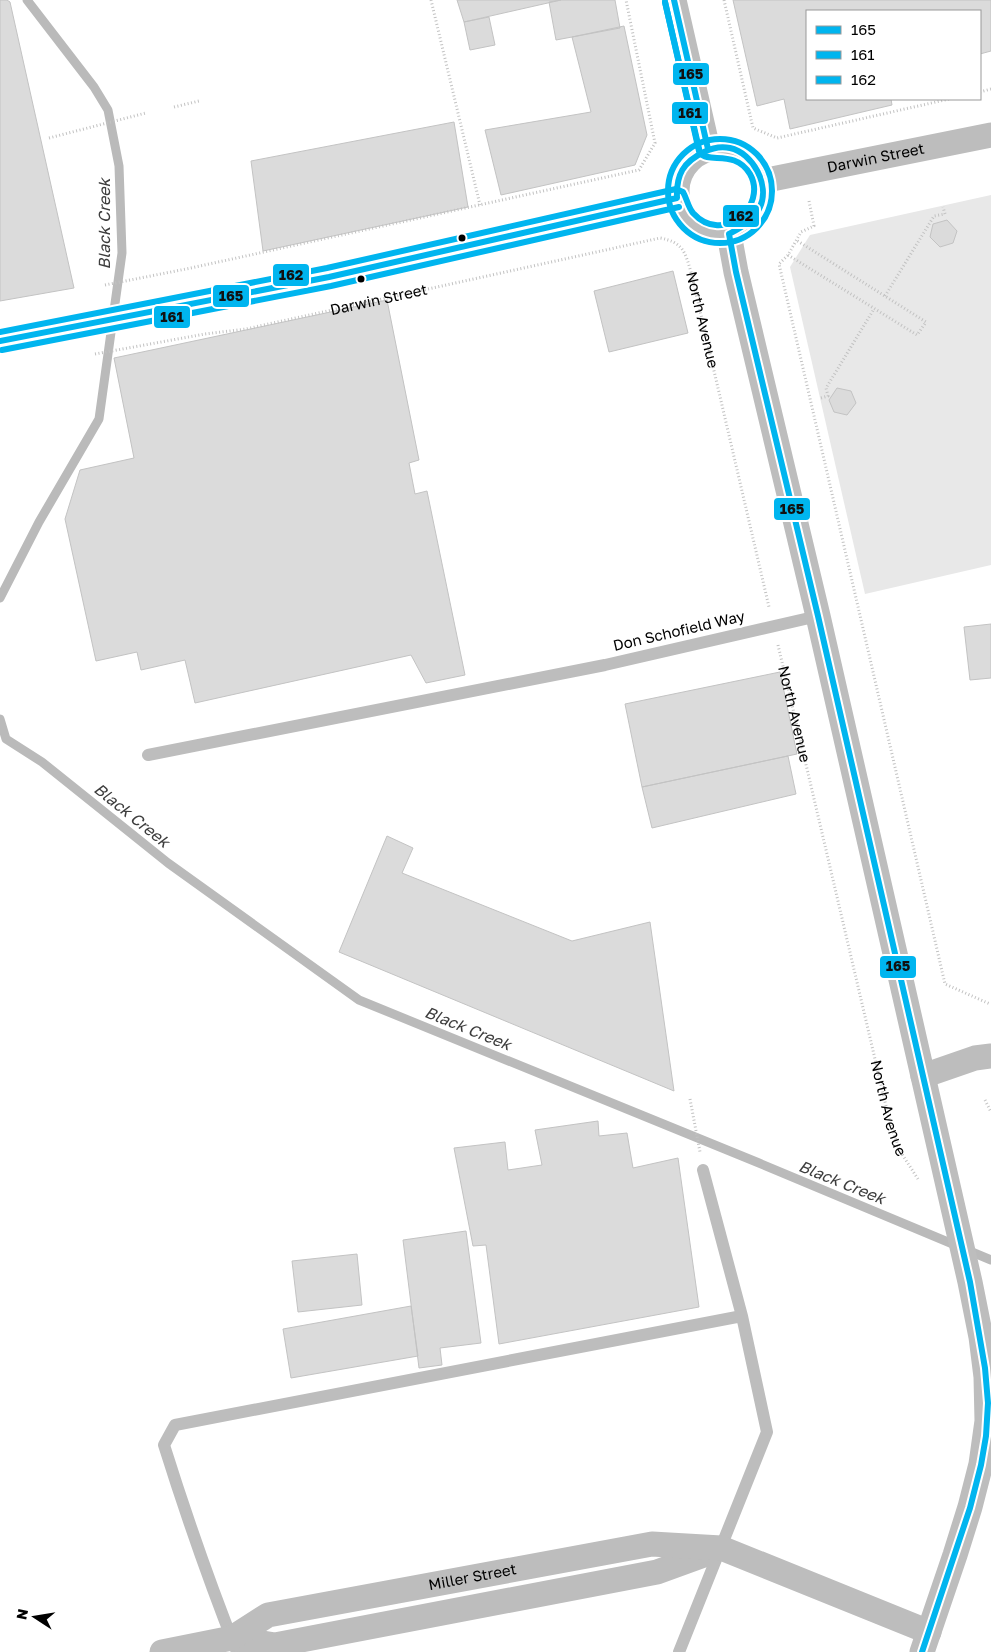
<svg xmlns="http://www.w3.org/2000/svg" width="991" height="1652" font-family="'Golos Text',sans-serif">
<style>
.green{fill:#e8e8e8}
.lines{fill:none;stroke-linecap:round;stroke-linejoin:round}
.stream{stroke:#bababa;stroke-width:9}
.building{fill:#dbdbdb;stroke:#c3c3c3}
.path{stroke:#c2c2c2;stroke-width:3;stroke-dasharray:1 2.5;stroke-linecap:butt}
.lane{stroke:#bdbdbd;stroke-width:12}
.street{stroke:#bdbdbd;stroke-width:25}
.bus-1-casing{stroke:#fff;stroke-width:10}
.bus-2-casing{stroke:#fff;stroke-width:10}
.bus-3-casing{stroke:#fff;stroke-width:10}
.bus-1{stroke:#00b5ef;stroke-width:6}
.bus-2{stroke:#00b5ef;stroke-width:6}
.bus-3{stroke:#00b5ef;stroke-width:6}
.bus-dot{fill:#000;stroke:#fff;stroke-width:2}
.labels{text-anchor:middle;stroke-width:5;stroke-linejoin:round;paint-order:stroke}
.street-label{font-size:15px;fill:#000;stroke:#fff}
.water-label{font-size:16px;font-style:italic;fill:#3d3d3d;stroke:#fff}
.line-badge{stroke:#fff;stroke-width:2}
.pale-badge-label{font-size:14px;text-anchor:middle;font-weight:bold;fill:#111}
</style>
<rect width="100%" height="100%" fill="#fff"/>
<path class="green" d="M991,195V565L865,594L790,267L810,235Z"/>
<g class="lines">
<path class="stream" d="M0,598L39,522L99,419L122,253L119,166L108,110L94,87L27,0
M0,719L6,739L42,762L168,863L359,1000L759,1163L991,1260"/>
</g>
<path class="building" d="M0,0H7L10,2L74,288L0,301Z
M457,0H561L464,22Z
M561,0H615L620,28L556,40L549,2Z
M733,0H991V51L980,54V11H807V99H891L892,105L790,129L784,99L757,106Z
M489,17L495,45L470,50L464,22Z
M624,26L647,135L635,165L501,195L485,130L591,112L572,37Z
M454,122L468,207L263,251L251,161Z
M947,220L957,231L953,243L940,247L930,237L933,224Z
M673,271L688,333L609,352L594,291Z
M387,300L419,460L409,463L415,494L427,491L465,675L426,683L411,655L195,703L185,660L141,670L137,652L96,661L65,519L80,470L134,458L114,358Z
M837,388L851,391L856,403L847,415L834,412L829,400Z
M991,624V678L970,680L964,627Z
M780,672L797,754L642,787L625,704Z
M788,756L796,794L652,828L642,787Z
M387,836L413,848L402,873L572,941L650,922L674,1091L339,952Z
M598,1121L599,1136L627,1133L633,1168L678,1158L699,1307L499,1344L486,1245L473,1246L454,1148L505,1142L508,1170L542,1165L535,1130Z
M466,1231L481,1343L440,1348L442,1365L419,1368L403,1240Z
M357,1254L362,1305L298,1312L292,1261Z
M411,1306L418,1356L291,1378L283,1329Z"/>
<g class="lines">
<g class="path">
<path d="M431,0L480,205"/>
<path d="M724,0L753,128L777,138L949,99"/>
<path d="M980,92L991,89"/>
<path d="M174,107L199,101"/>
<path d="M49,138L146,113"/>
<path d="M809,201L814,226L801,232L788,255L779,264L945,984L990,1004"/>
<path d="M788,255L917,335L926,322L796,240"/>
<path d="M105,285L191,268L639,170L655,143L626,0"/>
<path d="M885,296L934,216L945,214L943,207"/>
<path id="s1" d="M95,354L205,334L246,329L660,238C683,242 685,252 691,272L769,607"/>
<path d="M821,398L828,396L826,388L874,309"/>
<path id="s2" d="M778,645L890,1123L900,1151L918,1179"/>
<path d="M690,1099L700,1152"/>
<path d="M985,1100L991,1112"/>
</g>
<path class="lane" d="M148,755L605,665L818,616
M237,1652C210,1584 186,1515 164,1445L175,1425L742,1316
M679,1652L767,1432L742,1316L703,1170"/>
<g class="street">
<path d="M674,0L708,149"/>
<circle cx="720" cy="191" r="43"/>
<path id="s3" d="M762,181L991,135"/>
<path d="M729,234L736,272L818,616L970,1282L981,1337L986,1377L987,1421L981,1464L970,1507L955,1555L922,1652"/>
<path d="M0,341L329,277L677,198"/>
<path d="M923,1076L975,1058L991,1056"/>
<path d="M232,1638L275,1645L657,1572L712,1552"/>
<path id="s4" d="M162,1652L232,1638L268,1615L652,1544L721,1548L929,1632"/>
</g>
<defs>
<path id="bus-1" d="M674,0L708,149
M0,341L329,277L677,198C676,175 683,162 704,152C712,148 721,146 730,148C753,153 770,185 760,207C754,221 742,227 729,234L736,272L818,616L970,1282L985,1368L988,1403L986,1436L981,1465L970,1508L922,1652"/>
<path id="bus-2" d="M665,2L699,151
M668 191a52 52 0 1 1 104 0a52 52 0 1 1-104 0Z
M2,350L331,286L679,207"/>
<path id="bus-3" d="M0,332L327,268L676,189L683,192C687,199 688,207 693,213C723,246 768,206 750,174C735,149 709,164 700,153L665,2"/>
</defs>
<use href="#bus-1" class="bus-1-casing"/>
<use href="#bus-2" class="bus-2-casing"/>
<use href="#bus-3" class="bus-3-casing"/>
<use href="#bus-1" class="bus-1"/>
<use href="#bus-2" class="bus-2"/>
<use href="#bus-3" class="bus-3"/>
</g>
<g class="bus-dot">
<circle cx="462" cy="238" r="4.5"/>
<circle cx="361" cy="279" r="4.5"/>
</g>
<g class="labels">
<g class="street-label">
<text dy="5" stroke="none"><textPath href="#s3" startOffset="116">Darwin Street</textPath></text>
<text dy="5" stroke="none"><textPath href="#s1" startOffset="289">Darwin Street</textPath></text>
<text dy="5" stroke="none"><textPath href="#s1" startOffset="676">North Avenue</textPath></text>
<text transform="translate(679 631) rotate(-13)" y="5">Don Schofield Way</text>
<text dy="5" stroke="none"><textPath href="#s2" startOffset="71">North Avenue</textPath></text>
<text dy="5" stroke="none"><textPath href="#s2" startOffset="476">North Avenue</textPath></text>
<text dy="5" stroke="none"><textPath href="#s4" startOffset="322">Miller Street</textPath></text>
</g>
<g class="water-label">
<text transform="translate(104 224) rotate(-90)" y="6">Black Creek</text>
<text transform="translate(132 815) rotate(39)" y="6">Black Creek</text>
<text transform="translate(468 1028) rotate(22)" y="6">Black Creek</text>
<text transform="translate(842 1182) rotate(22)" y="6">Black Creek</text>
</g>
</g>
<g class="line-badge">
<rect x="672" y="62" width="38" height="24" rx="5" fill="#00b5ef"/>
<rect x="671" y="101" width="38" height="24" rx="5" fill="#00b5ef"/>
<rect x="722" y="204" width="38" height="24" rx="5" fill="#00b5ef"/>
<rect x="272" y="263" width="38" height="24" rx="5" fill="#00b5ef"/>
<rect x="212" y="284" width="38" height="24" rx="5" fill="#00b5ef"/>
<rect x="153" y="305" width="38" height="24" rx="5" fill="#00b5ef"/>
<rect x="773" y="497" width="38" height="24" rx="5" fill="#00b5ef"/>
<rect x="879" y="955" width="38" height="24" rx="5" fill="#00b5ef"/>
</g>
<g class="pale-badge-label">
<text x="691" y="79">165</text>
<text x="690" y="118">161</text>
<text x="741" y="221">162</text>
<text x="291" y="280">162</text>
<text x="231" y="301">165</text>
<text x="172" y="322">161</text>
<text x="792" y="514">165</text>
<text x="898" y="971">165</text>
</g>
<rect x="806" y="10" width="175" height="90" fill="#ffffff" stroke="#999999"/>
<rect x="816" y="26" width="25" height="8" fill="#00b5ef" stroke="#999999"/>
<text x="851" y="35" font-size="15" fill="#000000">165</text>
<rect x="816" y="51" width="25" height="8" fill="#00b5ef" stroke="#999999"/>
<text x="851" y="60" font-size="15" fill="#000000">161</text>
<rect x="816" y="76" width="25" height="8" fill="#00b5ef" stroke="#999999"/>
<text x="851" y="85" font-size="15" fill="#000000">162</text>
<g transform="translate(35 1617) rotate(282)" stroke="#ffffff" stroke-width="4" paint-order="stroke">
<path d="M0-4L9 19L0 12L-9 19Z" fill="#000000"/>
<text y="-8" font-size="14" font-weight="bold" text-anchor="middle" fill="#000000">N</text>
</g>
</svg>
